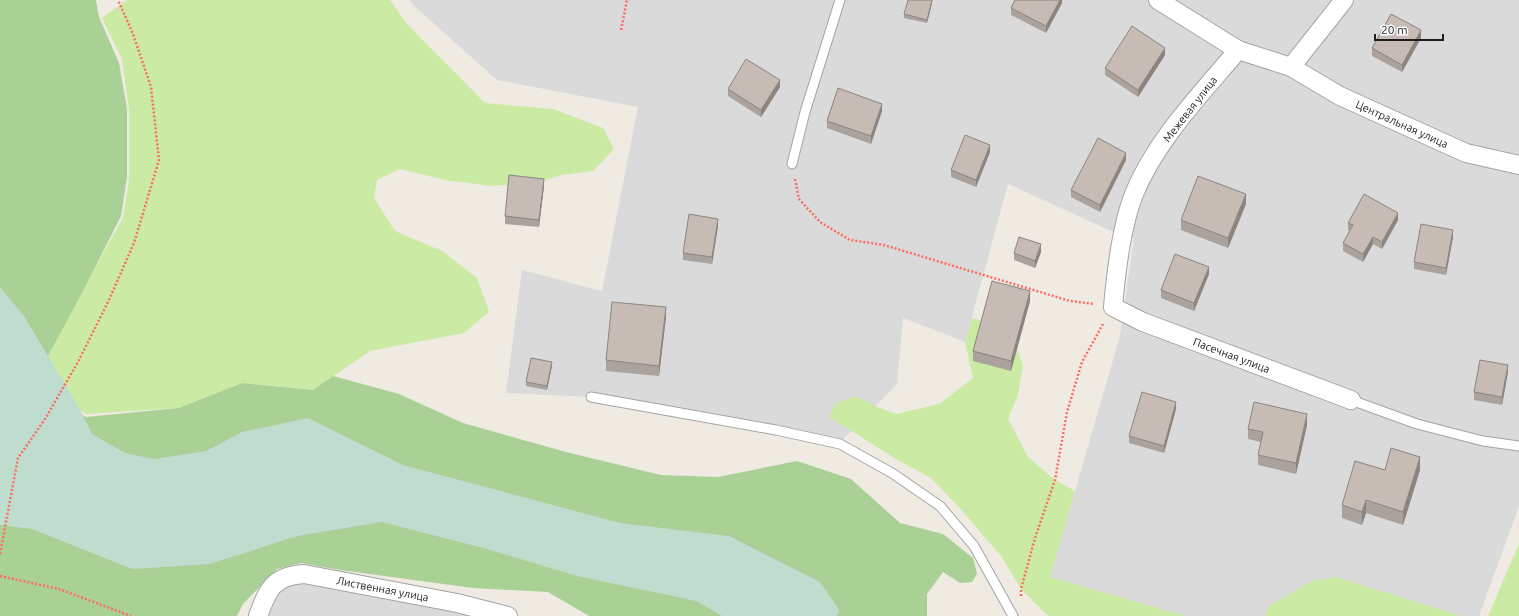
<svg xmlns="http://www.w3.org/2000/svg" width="1519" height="616" font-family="Ubuntu,sans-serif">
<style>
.residential{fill:#dbdada}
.grass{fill:#cbeba5}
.forest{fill:#a9d095}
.wetland{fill:#beddce}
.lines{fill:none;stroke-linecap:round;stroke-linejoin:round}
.service-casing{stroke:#a4a4a4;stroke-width:11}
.minor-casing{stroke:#a4a4a4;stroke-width:20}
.path{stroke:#ff6b63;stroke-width:2.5;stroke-dasharray:2 2;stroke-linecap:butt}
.service{stroke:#fff;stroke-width:9}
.minor{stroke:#fff;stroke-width:18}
.wall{fill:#aaa29c}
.shaded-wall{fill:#8b847f}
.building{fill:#c6bcb5;stroke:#8b847f}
.labels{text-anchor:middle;stroke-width:3;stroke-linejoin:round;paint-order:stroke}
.street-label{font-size:11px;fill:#1d1d1d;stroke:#fff}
</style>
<rect width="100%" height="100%" fill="#efeae2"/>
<path class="residential" d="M410,0H1519V506L1479,616H1185L1050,577L1120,336L1134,238L1109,230L1008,184L965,342L903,318L897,384L840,442L591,397L506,393L522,270L602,291L638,107L497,80L413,5Z
M294,575L506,616H258Z"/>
<path class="grass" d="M127,0H390L407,24L485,103L553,109L603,128L614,149L593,171L562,175L532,184L491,186L445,180L400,169L377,180L374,198L395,231L442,251L477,278L489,312L464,333L370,351L313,390L242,383L179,408L86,414L33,385L85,285L123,218L129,180V110L122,59L102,18Z
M972,318L992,323L1011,334L1023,365L1018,395L1008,419L1028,457L1055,480L1075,491L1050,577L1185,616H1048L1021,589L1001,556L957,505L931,478L901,462L829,417L836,403L856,396L875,406L896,414L939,404L973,378L965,342Z
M1519,544V616H1488Z
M1336,577L1461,616H1265L1268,607L1311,581Z"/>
<path class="forest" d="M0,0H96L99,17L119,63L127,109V177L121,216L85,287L31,388L0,408Z
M333,376L399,394L463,423L566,452L661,475L718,477L797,461L851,479L900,523L943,534L973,558L977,574L972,582L960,583L943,572L927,594V616H589L548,592L473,588L340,570L301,563L277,569L243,604L237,616H0V410L33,389L86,417L179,408L242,383L313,390Z"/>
<path class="wetland" d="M0,287L24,316L78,406L92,434L125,453L154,459L206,451L242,432L308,418L403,465L620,523L729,536L820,582L840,611L836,616H722L696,601L577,576L487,549L382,522L297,536L210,564L132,569L32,529L0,525Z"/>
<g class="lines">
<defs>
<path id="service" d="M792,164L805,112L840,0
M591,397L776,430L840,444L892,473L940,506L974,546L1013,616
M1351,400L1417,424L1483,441L1519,446"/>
<g id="minor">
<path d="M1158,0L1238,50"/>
<path id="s1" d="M1344,0L1291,67L1238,50C1201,94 1156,140 1134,194C1121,227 1116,272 1113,307L1143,322L1351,400"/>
<path id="s2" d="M1291,67L1340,96L1466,153L1519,165"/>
<path id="s3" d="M258,616C268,589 273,576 304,574L457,603L508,616"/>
</g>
</defs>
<use href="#service" class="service-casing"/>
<use href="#minor" class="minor-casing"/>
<path class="path" d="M621,30L627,0
M795,179L799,199L820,222L850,240L884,245L1070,301L1094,304
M0,554L18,458L45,419L78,362L109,300L134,243L159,160L151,87L133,34L118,0
M0,576L59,589L131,616
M1021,596V589L1035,538L1055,480L1067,412L1082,362L1103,324"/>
<use href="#service" class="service"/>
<use href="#minor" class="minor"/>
</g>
<path class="wall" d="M1062,0V3L1046,33L1011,15V8Z
M932,3L927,23L904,18V14Z
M1421,38L1402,72L1372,56V48Z
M1165,55L1138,97L1105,75V68Z
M780,87L761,117L728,96V89Z
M882,111L871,144L827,128V121Z
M990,152L976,187L951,177V170Z
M1126,160L1100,212L1071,197V190Z
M544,186L539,227L505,224V216Z
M1246,204L1228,248L1181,230V220Z
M1398,220L1382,249L1373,244L1363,262L1343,251V243L1350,231L1348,230V223Z
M718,226L712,264L683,260V253Z
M1453,237L1446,275L1414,269V262Z
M1041,252L1035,268L1014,260V253Z
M1209,274L1194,311L1161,298V290Z
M1030,301L1011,371L973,361V351Z
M666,317L659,376L606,371V360Z
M552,366L547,390L526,386V382Z
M1508,372L1502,405L1474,400V392Z
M1176,409L1164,453L1129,443V436Z
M1307,425L1296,474L1258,465V455L1261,442L1248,439V429Z
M1385,470H1420L1403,525L1366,513L1362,525L1342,518V505Z"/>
<path class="shaded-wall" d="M932,0V3L927,23V20Z
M1060,0H1062V3L1046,33V26Z
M1421,30V38L1402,72V65Z
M1165,48V55L1138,97V90Z
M780,80V87L761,117V110Z
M882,104V111L871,144V136Z
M990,145V152L976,187V180Z
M1126,153V160L1100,212V205Z
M544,179V186L539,227V220Z
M1246,194V204L1228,248V238Z
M1398,213V220L1382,249V242Z
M718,219V226L712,264V257Z
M1453,230V237L1446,275V268Z
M1373,237V244L1363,262V254Z
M1041,244V252L1035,268V261Z
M1209,267V274L1194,311V303Z
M1030,291V301L1011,371V361Z
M666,307V317L659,376V366Z
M552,362V366L547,390V386Z
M1508,365V372L1502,405V397Z
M1176,402V409L1164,453V446Z
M1307,414V425L1296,474V463Z
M1420,457V470L1403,525V512Z
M1366,500V513L1362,525V512Z"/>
<path class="building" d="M908,0H932L927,20L904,14Z
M1015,0H1060L1046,26L1011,8Z
M1391,14L1421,30L1402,65L1372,48Z
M1132,26L1165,48L1138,90L1105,68Z
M746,59L780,80L761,110L728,89Z
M838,88L882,104L871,136L827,121Z
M965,135L990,145L976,180L951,170Z
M1098,138L1126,153L1100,205L1071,190Z
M509,175L544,179L539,220L505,216Z
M1198,176L1246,194L1228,238L1181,220Z
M1364,194L1398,213L1382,242L1373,237L1363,254L1343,243L1353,225L1348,223Z
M689,214L718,219L712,257L683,253Z
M1421,224L1453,230L1446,268L1414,262Z
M1019,237L1041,244L1035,261L1014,253Z
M1175,254L1209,267L1194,303L1161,290Z
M992,281L1030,291L1011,361L973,351Z
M612,302L666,307L659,366L606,360Z
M531,358L552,362L547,386L526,382Z
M1480,360L1508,365L1502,397L1474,392Z
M1142,392L1176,402L1164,446L1129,436Z
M1254,402L1307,414L1296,463L1258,455L1263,432L1248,429Z
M1391,448L1420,457L1403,512L1366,500L1362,512L1342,505L1355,461L1385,470Z"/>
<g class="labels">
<g class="street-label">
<text transform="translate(1190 109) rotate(-52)" y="4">Межевая улица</text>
<text dy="4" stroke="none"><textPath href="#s2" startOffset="125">Центральная улица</textPath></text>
<text dy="4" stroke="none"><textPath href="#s1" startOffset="563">Пасечная улица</textPath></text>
<text dy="4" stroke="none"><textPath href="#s3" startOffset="148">Лиственная улица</textPath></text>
</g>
</g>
<path d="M1375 34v6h68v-6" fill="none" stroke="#1d1d1d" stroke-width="2"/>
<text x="1381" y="34" font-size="12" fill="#1d1d1d" stroke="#ffffff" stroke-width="3" paint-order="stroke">20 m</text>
</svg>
